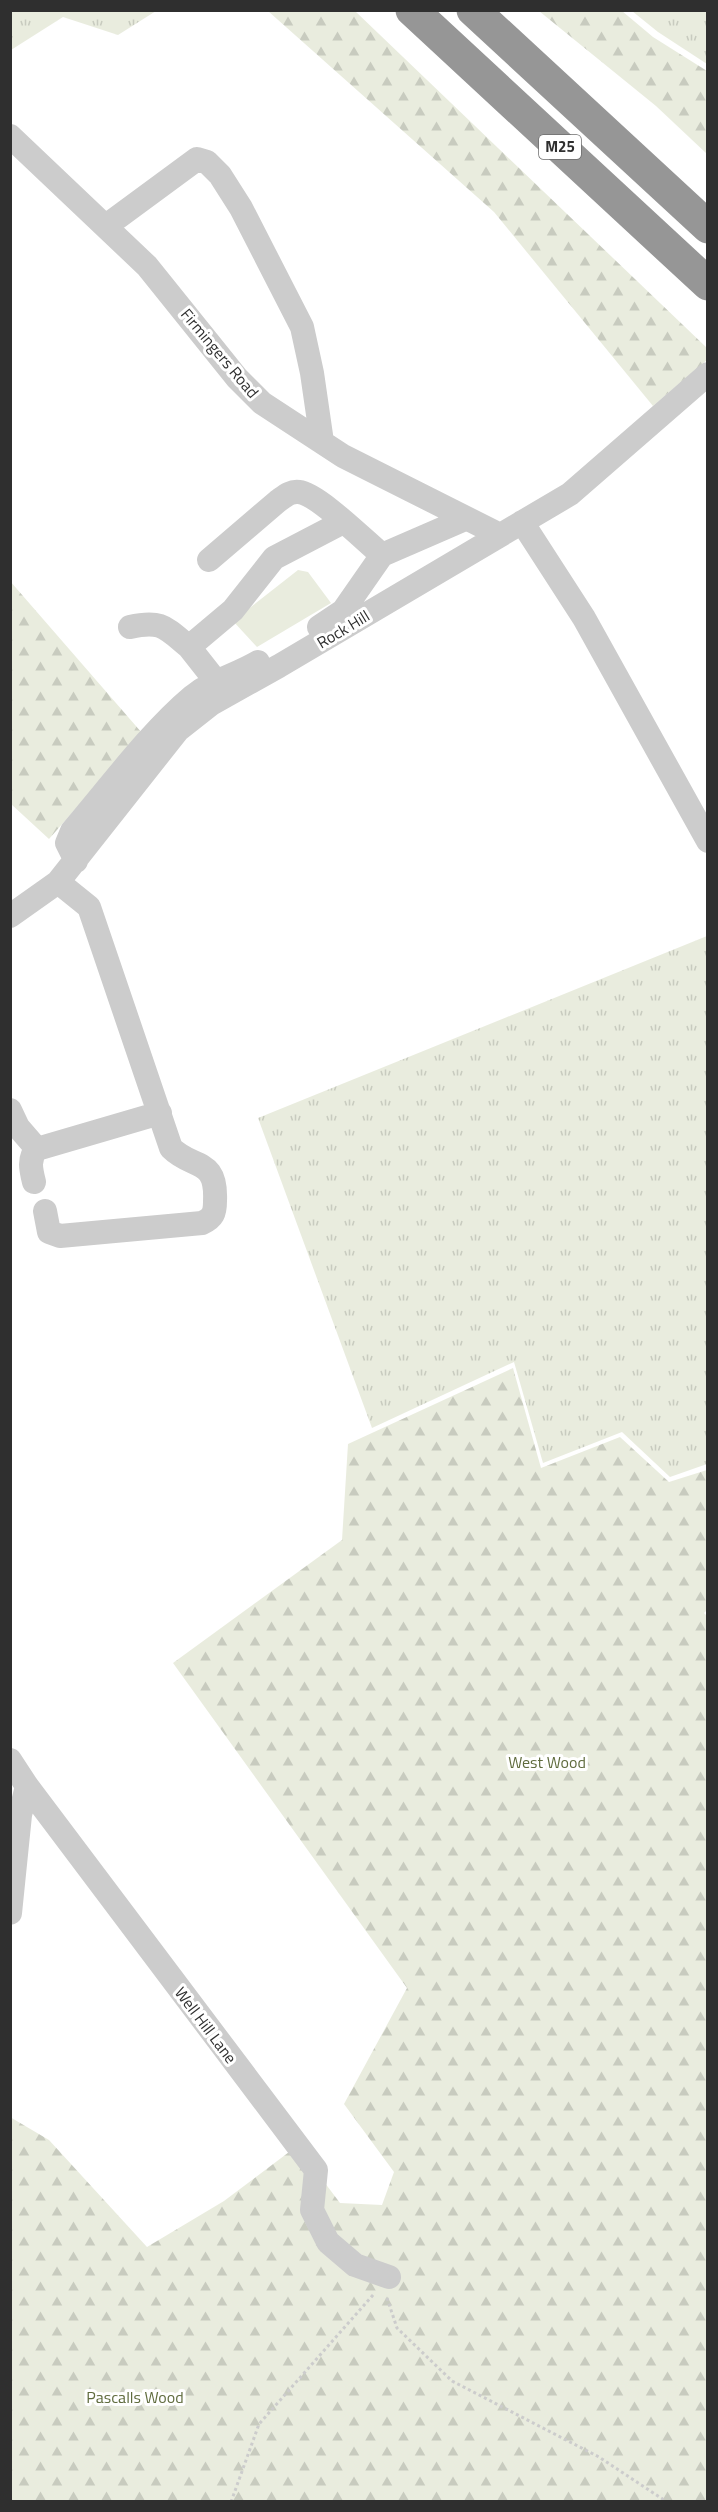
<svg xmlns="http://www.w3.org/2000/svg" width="718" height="2512" font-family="'Titillium Web',sans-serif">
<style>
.grass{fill:url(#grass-tufts)}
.forest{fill:url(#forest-firs)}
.pitch{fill:#e9ecde}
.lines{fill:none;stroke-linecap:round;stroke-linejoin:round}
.path{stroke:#ccc;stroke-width:3;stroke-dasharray:3 3;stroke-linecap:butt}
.minor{stroke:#ccc;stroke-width:24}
.highway{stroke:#969696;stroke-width:33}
.labels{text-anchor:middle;stroke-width:6;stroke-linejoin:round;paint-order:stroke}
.shield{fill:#fff;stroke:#6d6d6d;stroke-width:1.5}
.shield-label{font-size:15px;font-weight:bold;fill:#2f2f2f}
.street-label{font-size:16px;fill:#2f2f2f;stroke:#fff}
.park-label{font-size:16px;fill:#5f6b3d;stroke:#fff}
</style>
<defs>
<pattern id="grass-tufts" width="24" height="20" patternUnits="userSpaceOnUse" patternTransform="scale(1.5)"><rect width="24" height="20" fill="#e9ecde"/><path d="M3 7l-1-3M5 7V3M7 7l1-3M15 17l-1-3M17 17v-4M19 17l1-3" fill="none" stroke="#c8cbbf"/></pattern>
<pattern id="forest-firs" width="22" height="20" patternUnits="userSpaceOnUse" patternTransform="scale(1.5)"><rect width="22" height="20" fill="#e9ecde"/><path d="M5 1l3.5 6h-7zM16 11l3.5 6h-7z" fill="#c8cbbf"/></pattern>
</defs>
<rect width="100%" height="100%" fill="#fff"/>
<path class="grass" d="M11,10H156V11L118,35L63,17L11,50Z
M632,11H707V64L658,32Z
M707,936V1464L670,1477L622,1432L543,1463L514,1362L372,1428L258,1118Z"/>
<path class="forest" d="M268,11H355L707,348V360L653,406L494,212Z
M539,11H622L653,37L707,71V154L656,106Z
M10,581L142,733L49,839L11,804Z
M513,1368L541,1468L620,1437L669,1482L707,1470L708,1609L704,1613L708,1617L707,2501H11L10,2117L49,2140L147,2247L224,2201L297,2146L340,2203L382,2205L394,2172L344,2104L407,1988L173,1663L342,1540L348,1444Z"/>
<path class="pitch" d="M298,570L308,572L331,603L257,647L233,621Z"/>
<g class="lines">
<path class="path" d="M387,2298L397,2328L452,2381L599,2457L667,2502
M231,2502L259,2424L374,2294"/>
<path class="minor" d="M10,136L147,266L237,378L262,403L343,456L500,535
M106,226L197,159L207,162L220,175L241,208L302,327L312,373L322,442
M522,522L584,618L708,841
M209,560L278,501C285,496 290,491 299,492C318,494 365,541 382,555
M130,627C161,620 165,627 189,647L233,610L274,558L343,522
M319,627L343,611L382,555L465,519
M189,647L215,680
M76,861L67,843L72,831C109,788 150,732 193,696C213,680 236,675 258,662
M10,916L58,882L178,730L211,704L279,666L570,494L708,374
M10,1110L18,1127L37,1149
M34,1182C31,1170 28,1158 37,1149L160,1113
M45,1211L49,1232L60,1236L202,1223C213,1218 215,1213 215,1201C217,1157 193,1170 171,1148L89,907L58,882
M10,1760L27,1786L316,2170L312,2210L328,2242L355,2265L389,2277
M10,1913L20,1815L27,1786"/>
<path class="highway" d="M412,10L708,284
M473,10L708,227"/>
</g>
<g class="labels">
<rect class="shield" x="539" y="135" width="42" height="24" rx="4.5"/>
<g class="shield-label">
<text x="560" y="152">M25</text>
</g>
<g class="street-label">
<text transform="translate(220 353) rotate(50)" y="6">Firmingers Road</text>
<text transform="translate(343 629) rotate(-31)" y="6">Rock Hill</text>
<text transform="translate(206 2025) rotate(53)" y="6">Well Hill Lane</text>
</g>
<g class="park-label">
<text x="547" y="1768">West Wood</text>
<text x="135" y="2403">Pascalls Wood</text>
</g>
</g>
<rect width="718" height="2512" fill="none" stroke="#2f2f2f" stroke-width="24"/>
</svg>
